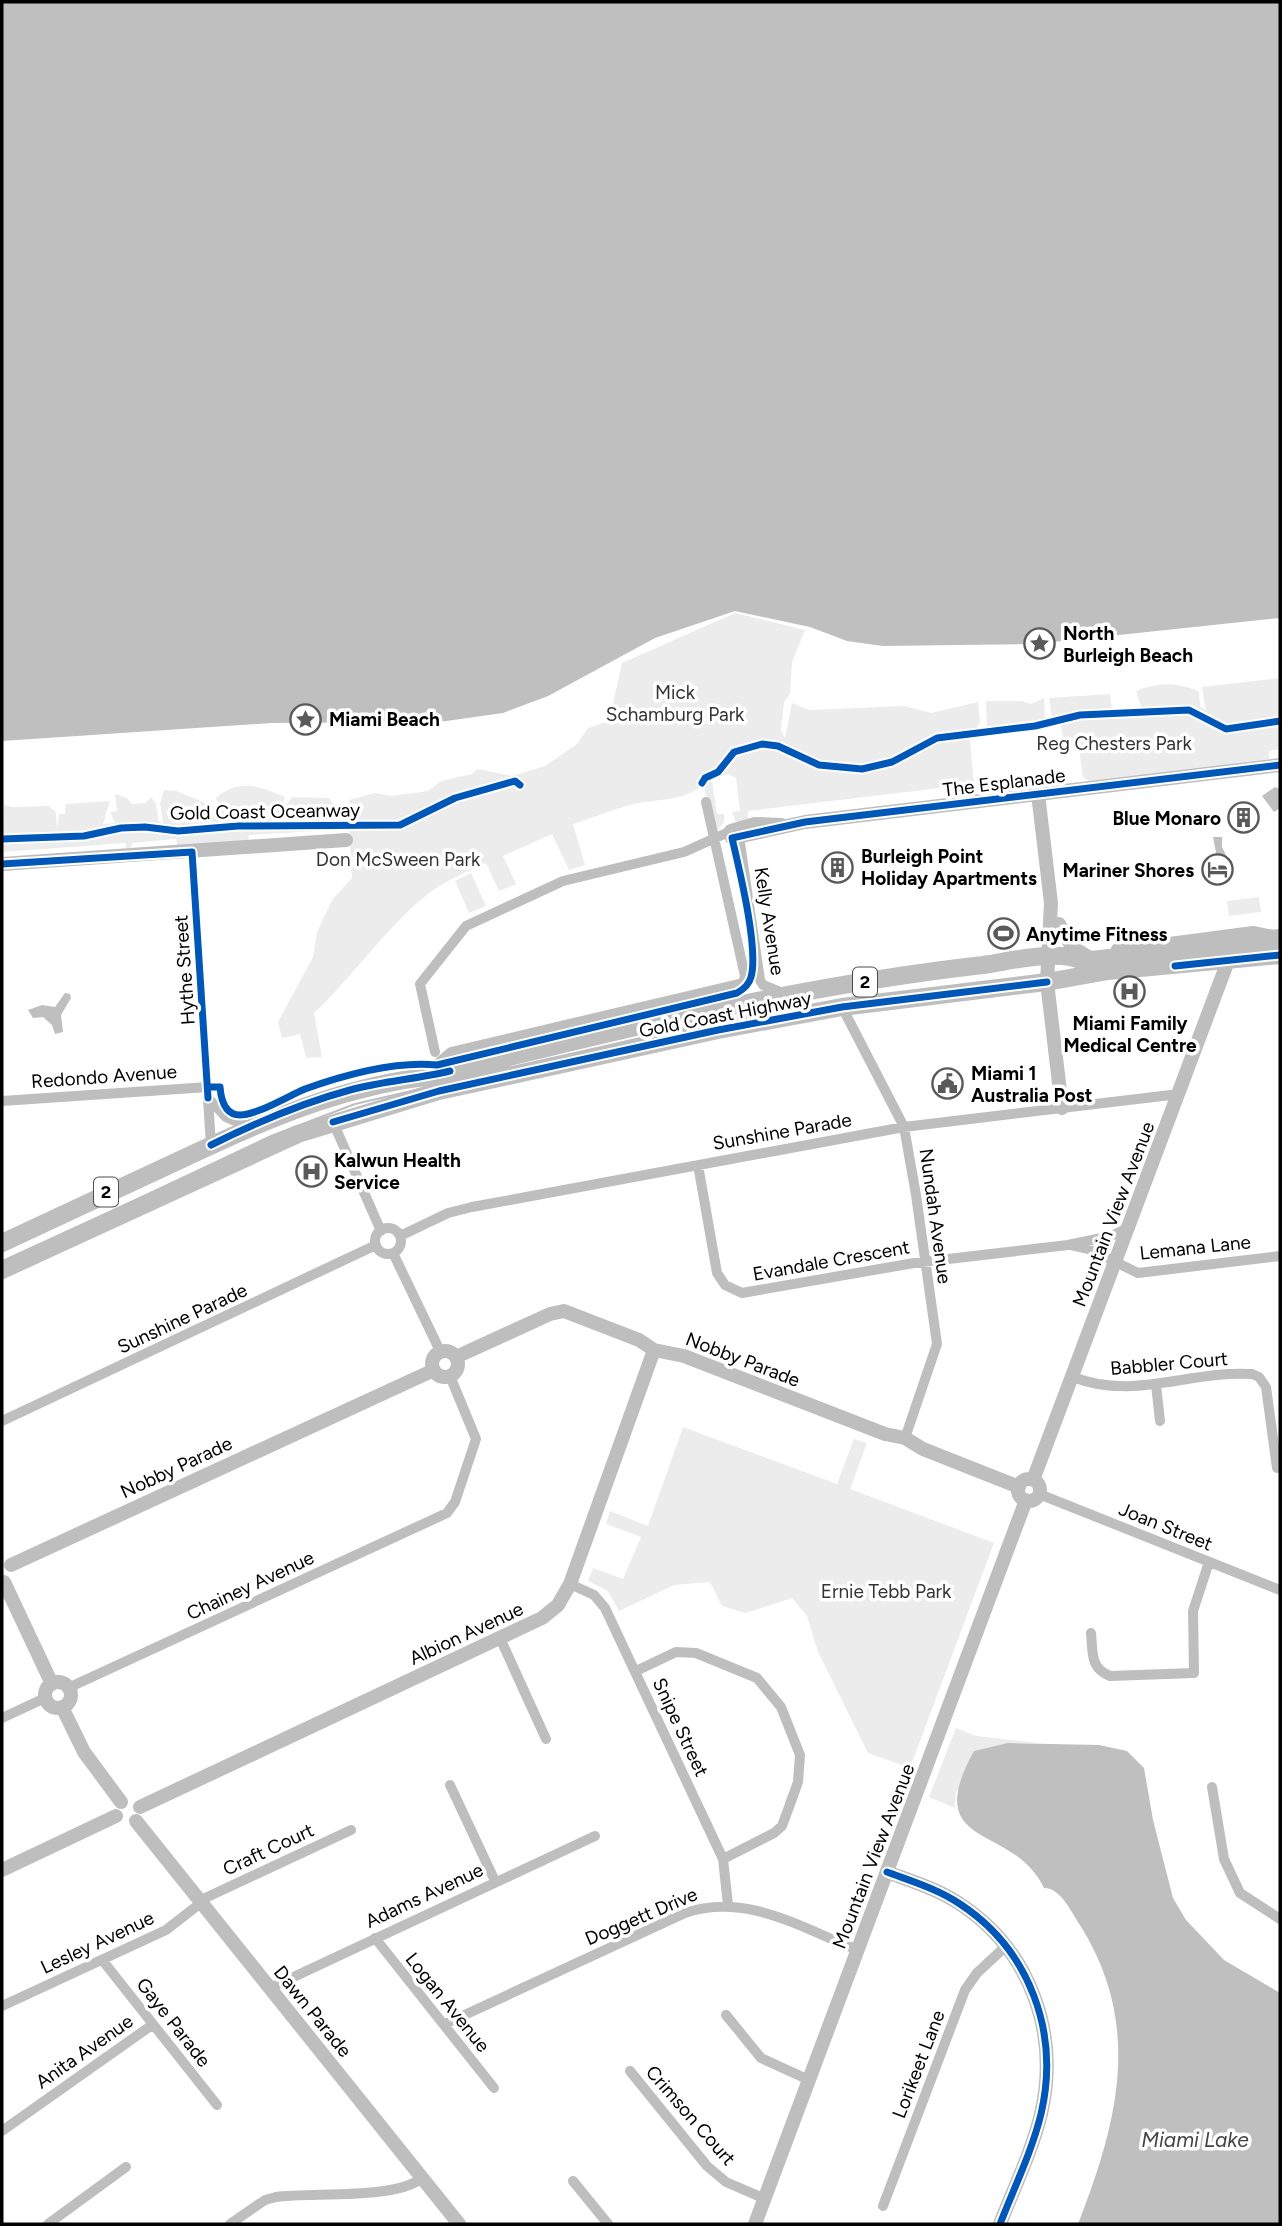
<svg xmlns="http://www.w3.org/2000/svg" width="1282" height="2226" font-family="Figtree,sans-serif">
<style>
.green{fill:#ececec}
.water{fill:#bfbfbf}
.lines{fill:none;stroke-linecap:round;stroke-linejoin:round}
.minor{stroke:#bebebe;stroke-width:10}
.tertiary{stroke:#bebebe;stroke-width:14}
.trunk{stroke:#bebebe;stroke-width:18}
.tram{stroke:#bebebe;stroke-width:2}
.cycleway-casing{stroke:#fff;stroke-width:11}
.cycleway{stroke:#0057b8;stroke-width:7}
.labels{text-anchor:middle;stroke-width:7;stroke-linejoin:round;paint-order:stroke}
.shield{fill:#fff;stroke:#4c4c4c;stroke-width:2}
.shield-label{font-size:18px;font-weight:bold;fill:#000}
.poi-label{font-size:19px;font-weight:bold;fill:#000;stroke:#fff;text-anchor:start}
.park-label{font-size:19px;fill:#333;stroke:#fff}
.street-label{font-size:19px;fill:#000;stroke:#fff}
.water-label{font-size:21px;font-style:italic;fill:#444;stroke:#fff}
</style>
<rect width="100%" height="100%" fill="#fff"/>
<path class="green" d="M735,613L805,630L792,662L790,694L784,702L781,730L785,738L792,703L809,710L905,706L931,713L978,702L980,722L970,739L974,784L748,811V822L736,823L732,812L740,811L736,778L728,774L712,780L717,814H724V822L717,831L703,785C680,803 656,798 630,805C611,810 592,818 573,824L585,865L569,870L552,834L503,856L516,884L499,891L486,863C466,872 445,881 428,894C385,928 354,976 314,1013L322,1057L306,1058L300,1034L282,1038L278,1022L313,957L317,932L332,900L352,878L349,829L249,835L248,842L177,847L176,839L132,843L131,849L126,850V843L2,852L4,805L13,807L49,806L56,812L57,829L59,814H65L66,804L110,801L103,824L115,823L110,812L117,811L115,794L127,798L132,804L145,803L151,797L156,804L159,822L163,823L160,803L164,790L177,791L240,818L233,807L218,803L216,798C239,778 259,786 285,797L279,816L291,815L287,804L292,797L329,798L343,816L349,812V800L375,793L392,796L428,791L441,781L472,774L478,769L512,776L545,766L577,744L588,728L609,721L622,663Z
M1280,678V749L1269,751V759L1089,781L1083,777L1078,743L1065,747L1059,718L1052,719L1049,698L1110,694L1112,709L1138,707L1141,706L1136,691C1157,682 1179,682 1199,692L1200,706L1206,711L1202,687Z
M1044,698L1045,721L987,728L986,701H1022L1031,704Z
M471,873L486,906L469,913L455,881Z
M1259,897L1261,912L1229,916L1227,901Z
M683,1427L837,1484L854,1439L867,1443L850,1489L994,1543L910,1768L868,1753L818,1652L807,1616L792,1598L746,1613L722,1606L710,1582L674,1585L619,1611L608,1591L588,1581L593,1568L623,1579L641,1537L606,1524L610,1511L648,1526Z
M956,1728L976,1736L1039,1743H1008L956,1792L955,1808L929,1797Z"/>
<path class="water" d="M2,2H1280V618L1034,644L883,646L847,641L810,627L735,611L655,638L548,696L503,713L439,722L272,723L2,741Z
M1275,787L1280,789V808L1274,812L1262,796Z
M1213,837H1222V847L1227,857L1225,862L1218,863Z
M65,993L70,994L71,998L61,1015L63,1032L55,1034L52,1025L43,1017L33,1018L28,1010L42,1005L55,1007Z
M1008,1743L1099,1745L1127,1751L1144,1768L1153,1820L1173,1898L1186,1920L1224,1960L1280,1993V2224H1078C1118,2122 1143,2025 1080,1925C1071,1912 1061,1888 1044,1888C1013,1822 919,1851 974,1751Z"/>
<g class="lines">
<path class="minor" d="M739,836L760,980L763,985L785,994
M192,852L211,1145
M1116,949L1253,931L1273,935
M842,1007L904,1127L916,1195L937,1344L905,1438
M435,1052L420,984L466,926L563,881L684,852L731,831
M423,1076L451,1052L743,983L745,976L706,802
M208,1098L226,1117L248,1127
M2,1101L208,1087
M333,1122L381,1231
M698,1165L717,1273L725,1285L742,1293L914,1263L1068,1245L1111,1236L1130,1227
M375 1241a13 13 0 1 1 26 0a13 13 0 1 1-26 0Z
M400,1236L448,1213L472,1207L904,1127L1179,1094
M1071,1245L1089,1249L1138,1273L1280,1256
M393,1253L441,1353
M1073,1377C1134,1401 1190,1370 1252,1374L1259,1377L1266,1387L1277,1468
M1156,1385L1160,1421
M2,1421L376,1245
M1039,1494L1280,1590
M570,1584L594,1595L605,1608L723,1859L728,1905
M1091,1633C1093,1653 1090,1668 1110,1676L1194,1673L1193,1611L1209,1562
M500,1638L546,1739
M636,1671L676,1652L696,1653L757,1678L781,1707L800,1755L798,1782L789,1807L782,1826L774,1833L723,1859
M68,1688L447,1513L455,1502L476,1439L450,1376
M2,1718L45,1698
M450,1785L495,1881
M1212,1787L1224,1859L1240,1893L1280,1919
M201,1900L351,1830
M375,1938L494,2088
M103,1961L217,2105
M270,1988L595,1836
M2,2006L166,1930L202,1902
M726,2015L761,2058L809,2080
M445,2024L685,1913C746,1892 801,1928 858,1950
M630,2071L707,2166L726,2182L765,2199
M2,2131L152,2025
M573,2181L608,2224
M883,2206L965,1990L977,1973L1006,1946
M48,2224L126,2167
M230,2224L265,2200L276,2197C313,2192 395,2200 422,2178"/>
<path class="tertiary" d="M1038,794L1051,903L1047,982L1062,1108
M781,825L755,824L731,831L732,838L805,822L1280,765
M2,864L346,840
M1059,924L1072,947L1090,958
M432 1364a13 13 0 1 1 26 0a13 13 0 1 1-26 0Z
M456,1357L550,1314L564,1311L639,1340L654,1350L684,1356L885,1434L905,1438L923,1449L1019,1487
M1018 1490a11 11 0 1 1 22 0a11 11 0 1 1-22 0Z
M1033,1480L1228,961
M11,1565L434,1370
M4,1582L52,1684
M45 1695a13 13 0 1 1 26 0a13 13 0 1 1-26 0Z
M62,1707L84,1752L121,1802
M140,1807L542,1618L558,1605L570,1584L654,1350
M136,1821L459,2224
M2,1870L116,1816
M887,1872C911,1881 938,1889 960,1904C1030,1950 1060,2033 1041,2114C1032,2151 1014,2188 1000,2224
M755,2224L1026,1500"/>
<path class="trunk" d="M2,1243C71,1211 140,1178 210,1146C282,1113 352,1085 432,1076C614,1031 796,986 983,965C1012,961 1056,949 1083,961L1280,938
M2,1270L298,1134L439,1091L718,1030L842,1007L1047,982L1108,971L1280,955"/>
<path class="tram" d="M2,1250L52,1227
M2,1263L271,1136L355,1104L714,1021L963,985L1280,948"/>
<defs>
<path id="cycleway" d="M702,783L705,778L718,772L734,752L762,744L778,746L819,765L862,769L892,762L937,738L1035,726L1080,715L1189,710L1226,729L1280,721
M2,839L84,836L121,828L145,827L178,831L238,826L400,825L455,798L515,781L520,785
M2,864L192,852L208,1098
M1175,966L1280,955
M208,1087H220C221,1099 225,1115 240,1115C257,1115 288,1096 305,1089C344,1075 396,1061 437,1065L737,993C744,989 749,985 751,977C759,949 739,868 732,838L805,822L1280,765
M333,1122L439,1091L718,1030L842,1007L1047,982
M211,1145C255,1123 302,1103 350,1090C383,1081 417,1079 450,1071
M887,1872C911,1881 938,1889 960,1904C1030,1950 1060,2033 1041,2114C1032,2151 1014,2188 1000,2224"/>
</defs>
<use href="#cycleway" class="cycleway-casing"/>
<use href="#cycleway" class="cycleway"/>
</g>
<defs>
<symbol id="sight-ring" viewBox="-11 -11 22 22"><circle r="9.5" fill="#fff" stroke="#595959" stroke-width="1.5"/><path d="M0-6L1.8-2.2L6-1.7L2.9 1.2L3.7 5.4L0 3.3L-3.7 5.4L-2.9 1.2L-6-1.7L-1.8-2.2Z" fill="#595959"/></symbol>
<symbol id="building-ring" viewBox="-11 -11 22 22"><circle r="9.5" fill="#fff" stroke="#595959" stroke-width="1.5"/><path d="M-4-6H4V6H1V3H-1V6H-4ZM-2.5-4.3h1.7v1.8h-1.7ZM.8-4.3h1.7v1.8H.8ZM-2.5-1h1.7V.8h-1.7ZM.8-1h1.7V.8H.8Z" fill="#595959"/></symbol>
<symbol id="hotel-ring" viewBox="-11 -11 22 22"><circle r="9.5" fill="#fff" stroke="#595959" stroke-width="1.5"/><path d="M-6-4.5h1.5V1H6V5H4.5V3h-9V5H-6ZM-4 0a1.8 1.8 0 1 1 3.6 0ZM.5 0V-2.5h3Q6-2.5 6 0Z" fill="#595959"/></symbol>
<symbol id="stadium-ring" viewBox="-11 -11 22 22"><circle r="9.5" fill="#fff" stroke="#595959" stroke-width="1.5"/><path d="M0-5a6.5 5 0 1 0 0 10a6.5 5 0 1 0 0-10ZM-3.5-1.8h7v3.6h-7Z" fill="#595959"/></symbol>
<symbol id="hospital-ring" viewBox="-11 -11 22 22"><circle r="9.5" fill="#fff" stroke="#595959" stroke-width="1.5"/><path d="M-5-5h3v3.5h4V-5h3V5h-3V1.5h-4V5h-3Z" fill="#595959"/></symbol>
<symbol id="civic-ring" viewBox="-11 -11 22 22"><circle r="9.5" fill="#fff" stroke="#595959" stroke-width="1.5"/><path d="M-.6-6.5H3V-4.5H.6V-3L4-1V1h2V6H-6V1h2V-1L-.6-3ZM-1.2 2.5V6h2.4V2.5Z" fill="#595959"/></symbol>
</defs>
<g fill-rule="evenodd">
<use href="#sight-ring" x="1022" y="626" width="35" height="35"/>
<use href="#sight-ring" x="288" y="702" width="35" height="35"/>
<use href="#building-ring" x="1226" y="800" width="35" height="35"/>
<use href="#building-ring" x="820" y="850" width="35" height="35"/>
<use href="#hotel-ring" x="1200" y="852" width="35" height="35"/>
<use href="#stadium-ring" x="986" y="916" width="35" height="35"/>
<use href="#hospital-ring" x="1112" y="974" width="35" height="35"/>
<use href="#civic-ring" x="930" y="1066" width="35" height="35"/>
<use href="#hospital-ring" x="294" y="1154" width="35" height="35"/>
</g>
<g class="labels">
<g class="shield">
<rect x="853" y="967.5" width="24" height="29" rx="5"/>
<rect x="94" y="1177.5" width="24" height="29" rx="5"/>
</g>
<g class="shield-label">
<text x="865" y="988">2</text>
<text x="106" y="1198">2</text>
</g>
<g class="poi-label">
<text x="1063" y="640">North<tspan x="1063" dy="22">Burleigh Beach</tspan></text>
<text x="329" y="726">Miami Beach</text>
<text x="1221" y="825" text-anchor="end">Blue Monaro</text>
<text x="861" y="863">Burleigh Point<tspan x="861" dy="22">Holiday Apartments</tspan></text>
<text x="1194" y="877" text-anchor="end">Mariner Shores</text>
<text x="1026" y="941">Anytime Fitness</text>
<text x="1130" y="1030" text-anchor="middle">Miami Family<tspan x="1130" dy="22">Medical Centre</tspan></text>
<text x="971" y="1080">Miami 1<tspan x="971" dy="22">Australia Post</tspan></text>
<text x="334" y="1167">Kalwun Health<tspan x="334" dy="22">Service</tspan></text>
</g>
<g class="park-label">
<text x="675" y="699">Mick<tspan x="675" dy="22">Schamburg Park</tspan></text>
<text x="1114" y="750">Reg Chesters Park</text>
<text x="398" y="866">Don McSween Park</text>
<text x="886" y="1598">Ernie Tebb Park</text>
</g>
<g class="street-label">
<text transform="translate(1004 782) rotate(-7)" y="7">The Esplanade</text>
<text transform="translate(265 811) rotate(-1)" y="7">Gold Coast Oceanway</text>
<text transform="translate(770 921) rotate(81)" y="7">Kelly Avenue</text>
<text transform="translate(184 970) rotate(-94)" y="7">Hythe Street</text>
<text transform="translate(725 1014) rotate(-11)" y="7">Gold Coast Highway</text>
<text transform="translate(104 1076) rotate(-4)" y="7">Redondo Avenue</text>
<text transform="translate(782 1131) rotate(-10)" y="7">Sunshine Parade</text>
<text transform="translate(1113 1214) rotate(-69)" y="7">Mountain View Avenue</text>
<text transform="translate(936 1216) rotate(82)" y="7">Nundah Avenue</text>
<text transform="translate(1195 1247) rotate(-6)" y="7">Lemana Lane</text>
<text transform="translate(831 1260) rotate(-10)" y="7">Evandale Crescent</text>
<text transform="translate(182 1318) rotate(-25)" y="7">Sunshine Parade</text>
<text transform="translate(743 1359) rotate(21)" y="7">Nobby Parade</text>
<text transform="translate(1169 1363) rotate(-5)" y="7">Babbler Court</text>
<text transform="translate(176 1467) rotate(-25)" y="7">Nobby Parade</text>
<text transform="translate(1166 1526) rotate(22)" y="7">Joan Street</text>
<text transform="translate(250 1585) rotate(-25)" y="7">Chainey Avenue</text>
<text transform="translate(466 1633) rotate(-25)" y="7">Albion Avenue</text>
<text transform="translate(681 1727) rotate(65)" y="7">Snipe Street</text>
<text transform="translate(268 1849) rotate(-25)" y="7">Craft Court</text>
<text transform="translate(873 1856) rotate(-69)" y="7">Mountain View Avenue</text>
<text transform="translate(424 1895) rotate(-25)" y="7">Adams Avenue</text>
<text transform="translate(641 1916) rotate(-23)" y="7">Doggett Drive</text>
<text transform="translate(97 1942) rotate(-25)" y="7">Lesley Avenue</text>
<text transform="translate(448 2002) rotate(51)" y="7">Logan Avenue</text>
<text transform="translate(313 2011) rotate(51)" y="7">Dawn Parade</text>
<text transform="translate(174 2022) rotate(52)" y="7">Gaye Parade</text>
<text transform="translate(84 2051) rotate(-35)" y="7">Anita Avenue</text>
<text transform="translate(918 2064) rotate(-69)" y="7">Lorikeet Lane</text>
<text transform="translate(691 2115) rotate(49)" y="7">Crimson Court</text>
</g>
<g class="water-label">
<text x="1195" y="2147">Miami Lake</text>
</g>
</g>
<rect width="1282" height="2226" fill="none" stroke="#000000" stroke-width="7"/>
</svg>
